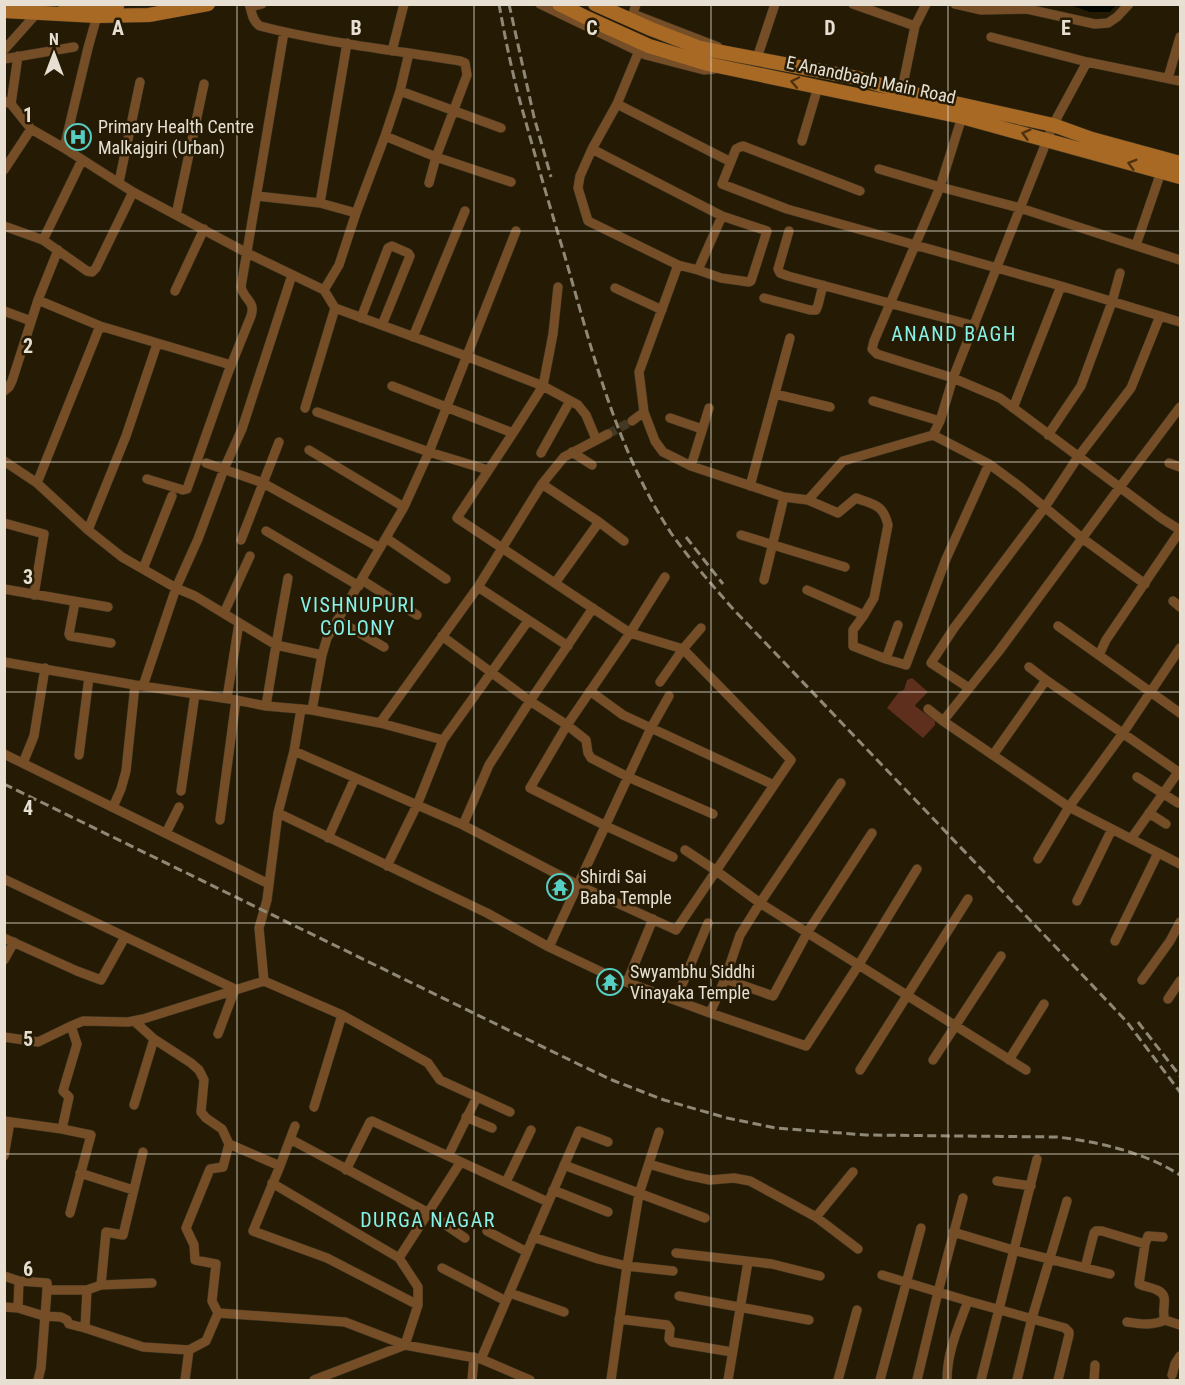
<svg xmlns="http://www.w3.org/2000/svg" width="1185" height="1385" font-family="'Roboto Condensed',sans-serif">
<style>
.green{fill:#5e2f1c}
.water{fill:#020800}
.lines{fill:none;stroke-linecap:round;stroke-linejoin:round}
.street-tunnel{stroke:#423824;stroke-width:9;stroke-dasharray:9 4.5;stroke-linecap:butt}
.street-casing{stroke:#403622;stroke-width:10}
.secondary-casing{stroke:#403622;stroke-width:15}
.street{stroke:#754e27;stroke-width:9}
.secondary{stroke:#a86924;stroke-width:14}
.rail{stroke:#908877;stroke-width:3;stroke-dasharray:9 4.5;stroke-linecap:butt}
.oneway{stroke:#4c320e}
.grid{fill:none;stroke:#e6dfd2;stroke-width:1.5;stroke-opacity:0.55}
.labels{text-anchor:middle;stroke-width:5;stroke-linejoin:round;paint-order:stroke}
.street-label{font-size:18px;fill:#e6dfd2;stroke:#251b05}
.poi-label{font-size:18px;fill:#e6dfd2;stroke:#251b05;text-anchor:start}
.neighbourhood-label{font-size:20px;letter-spacing:1.5px;fill:#87f1e8;stroke:#251b05}
.grid-label{font-size:20px;text-anchor:middle;font-weight:bold;fill:#e6dfd2;stroke:#251b05;stroke-width:5;stroke-linejoin:round;paint-order:stroke}
</style>
<rect width="100%" height="100%" fill="#251b05"/>
<path class="green" d="M912,678L928,692L916,704L915,706L935,721V725L923,738L887,708L899,692L904,690L907,680Z"/>
<path class="water" d="M1070,5H1116L1110,12H1090Z"/>
<g class="lines">
<path class="street-tunnel" d="M608,434L632,421"/>
<defs>
<path id="street" d="M249,4L250,7L262,4
M540,4L646,55L704,70L714,69
M853,4L915,26
M955,4L981,10L1027,9L1095,24L1108,23L1117,17L1129,4
M250,7C252,14 253,22 260,26C326,43 393,50 460,61L465,63L467,75L436,157L429,183
M633,14L636,4
M638,16L718,47
M991,37L1087,62L1180,81
M4,50L45,4
M392,51L404,4
M639,51L617,104L592,149L580,176L578,188L588,221L678,265L639,372L644,412L655,441L663,452L691,466L784,497L808,500L843,461L933,435L940,421L953,378L1053,125L1087,62
M757,58L775,4
M4,59L74,47
M1168,78L1180,37
M400,91L501,128
M901,94L915,26L926,4
M4,101L11,104L31,129L64,148L133,192L247,253L324,290L335,308L466,356L543,386L578,405L586,415L596,439
M11,104L18,56
M617,104L731,162
M962,117L940,187L874,341L872,349L877,354L953,378L1000,398L1161,518L1180,530
M385,136L436,157L511,182
M802,141L818,87
M64,148L88,48L97,16
M592,149L722,216L698,270L678,265
M879,169L940,187L1020,208L1180,260
M4,170L31,129
M119,182L140,82
M860,191L743,146L740,147L736,149L722,184L787,209L1061,286L1180,322
M257,196L320,203L356,213
M320,203L347,43
M176,215L204,84
M4,226L43,240L87,271L92,272L96,268L133,192
M789,231L778,269L780,273L788,276L975,326
M43,240L82,160
M1136,245L1161,172
M698,270L721,278L749,282L751,281L767,231L722,216
M615,288L662,310
M324,290L339,265L356,213L385,136L400,91L409,53
M175,291L204,229
M764,298L810,310H816L818,305L823,285
M38,300L100,326L231,365
M4,311L31,321
M361,318L388,248L392,246L408,253L410,256L382,325
M413,337L465,211
M392,386L513,433
M4,391L9,387L12,381L38,300L58,250
M775,394L830,407
M873,401L940,421
M305,408L335,308
M1013,408L1061,286
M317,412L429,452L488,470
M670,418L702,429
M632,421L644,412
M933,435L989,464L1019,486L1082,538L1145,584
M1048,435L1081,386L1112,302L1120,273
M309,450L404,507
M572,452L592,465
M541,453L570,401
M4,461L37,483L88,530L122,557L176,588L195,596L276,645L266,706
M206,463L263,483L380,548
M1169,463L1180,467
M691,466L709,408
M147,479L183,490L187,489L228,373L251,316C256,301 244,300 241,287L284,32
M37,483L100,326
M542,484L599,522L555,583
M750,486L790,338
M808,500L838,513L856,498C874,505 883,504 888,525L874,598L864,615L853,630V646L886,659L906,665L946,559L989,464
M599,522L624,541
M4,523L44,534L34,595
M88,530L126,436L157,344
M266,531L359,586
M741,535L845,567
M386,538L446,579
M241,540L279,442
M143,569L172,496
M665,577L630,633L567,725L530,788L606,826L673,857
M288,578L276,645L322,655
M362,580L417,615
M764,580L784,497
M478,587L568,646
M4,589L108,607
M807,590L864,615
M1173,601L1180,607
M75,602L69,634L70,636L111,643
M224,613L250,556
M337,620L384,647
M1058,626L1180,713
M442,636L530,701L567,725L586,740L588,753L591,758L628,777L713,814
M1099,655L1106,640L1180,531
M886,659L898,625
M4,662L135,685L236,700L266,706L312,710L380,723L443,740
M1029,667L1046,680L1180,773
M660,682L683,649L701,628
M143,686L176,588L198,539L224,469L242,429L292,275
M969,688L931,663L954,628L1045,507L1078,457L1131,388L1160,316
M590,691L623,715L774,785
M227,698L239,623
M928,709L943,721L1069,807L1180,864
M312,710L322,655L327,638L404,507L429,452L516,231
M943,721L999,651L1120,487L1180,407
M380,723L478,587L542,484L564,457L608,434
M294,751L463,825L578,885L676,930L791,760L683,649L630,633L457,518L513,433L543,386L553,334L558,287
M4,754L269,884
M79,755L89,677
M993,755L1046,680
M23,763L34,736L45,668
M1137,777L1178,803
M181,791L195,694
M113,807L121,789L126,771L135,685
M278,813L487,913L549,947L610,976L710,1013L806,1046L858,966L917,869
M1149,813L1166,824
M220,820L236,700
M463,825L489,765L530,701L593,608
M166,833L179,807
M328,838L355,778
M1131,839L1179,771
M685,850L715,870L760,903L1026,1070
M1038,859L1069,807L1123,733L1180,648
M387,866L417,805L443,740L528,621
M4,879L235,989L218,1034
M1077,901L1112,829
M4,938L77,971L101,980L125,937
M1115,941L1158,853
M549,947L628,777L651,728L669,696
M4,960L14,942
M725,979L773,996L807,933L872,833
M1142,980L1170,941L1180,922
M264,981L259,928L267,900L278,813L294,751L301,709
M627,982L653,919
M676,999L708,923
M1168,999L1180,981
M710,1013L725,979L740,935L760,903L841,783
M134,1021L154,1039L191,1063L199,1070L204,1080L201,1112L206,1118L222,1129L229,1144L223,1167L210,1169L186,1228L194,1245L195,1260L216,1264L212,1301L218,1313L206,1341L189,1350L185,1380
M4,1037L38,1042L71,1026L83,1021L128,1022L143,1019L264,981L342,1015L428,1063L440,1080L510,1112
M933,1060L1001,956
M1009,1060L1044,1004
M860,1070L968,899
M134,1105L154,1039
M314,1107L342,1015
M466,1117L492,1128
M4,1121L62,1129L91,1135L70,1213
M295,1126L280,1166L253,1231L327,1258L418,1305
M62,1129L69,1097L63,1091L77,1044L71,1026
M290,1139L427,1212L465,1238
M229,1144L280,1166
M4,1156L10,1122
M448,1156L477,1097
M649,1164L686,1175L710,1180L734,1178L750,1181L816,1217L858,1249
M564,1165L705,1218
M346,1170L370,1122L372,1121L548,1202
M80,1173L133,1190
M997,1181L1031,1186
M506,1182L531,1130
M553,1190L608,1212
M816,1217L853,1172
M487,1231L527,1252
M953,1232L1013,1250L1110,1274
M533,1237L598,1259L627,1266L673,1271
M1163,1237L1148,1236L1145,1244L1139,1284C1145,1287 1151,1287 1157,1290C1171,1296 1160,1309 1165,1320L1180,1325
M676,1253L772,1264L820,1276
M399,1258L460,1163
M442,1268L506,1301
M1085,1268L1094,1233L1096,1231H1102L1145,1244
M882,1275L968,1301L1065,1328L1069,1332V1335L1058,1380
M4,1276L19,1281L47,1283V1290H87L101,1285L152,1283
M101,1285L106,1232L123,1235L143,1152
M510,1293L564,1312
M679,1296L809,1320
M4,1307L18,1308L44,1316L61,1317L67,1320L69,1324L85,1328L143,1347L189,1350
M18,1308L19,1281
M218,1313L345,1322L405,1345L418,1305V1287L399,1258L272,1183
M619,1319L667,1325L670,1329L669,1339L672,1342L732,1352
M1127,1322C1140,1324 1152,1326 1165,1320
M85,1328L87,1290
M481,1359L579,1131L608,1142
M1172,1375L1175,1364L1180,1356
M38,1380L41,1368L47,1290
M314,1380L405,1345L481,1359L530,1380
M472,1380L474,1357
M611,1380L627,1266L639,1194L659,1132
M728,1380L748,1262
M838,1380L857,1310
M880,1380L921,1228
M917,1380L938,1292L963,1198
M947,1380C947,1352 958,1328 968,1301
M981,1380L1037,1159
M1017,1380L1032,1318L1067,1201
M1094,1380L1095,1365"/>
<path id="secondary" d="M65,4L100,7L117,6
M559,4L587,18L649,46L708,64L962,117L1180,177
M595,4L651,29L700,48L857,78L901,91L1053,125L1092,139L1180,163
M4,11L97,16L149,15L208,4"/>
</defs>
<use href="#street" class="street-casing"/>
<use href="#secondary" class="secondary-casing"/>
<use href="#street" class="street"/>
<use href="#secondary" class="secondary"/>
<path class="rail" d="M499,4C506,43 514,82 525,119C537,163 550,207 563,250C591,346 615,448 671,533C690,560 712,585 734,610L1112,1006L1127,1022L1180,1092
M509,4L534,117L551,177
M686,537L723,584
M4,784L576,1063L612,1080L664,1100L727,1118L776,1128L866,1135L1057,1137C1099,1142 1144,1152 1180,1175
M1138,1022L1180,1076"/>
</g>
<defs><path id="oneway-chevron" d="M-2-3.5L2.5 0L-2 3.5" fill="none" stroke-width="1.6" stroke-linecap="round" stroke-linejoin="round" transform="scale(1.5)"/></defs>
<g class="oneway">
<use href="#oneway-chevron" transform="translate(795 82) rotate(-168)"/>
<use href="#oneway-chevron" transform="translate(1026 134) rotate(-165)"/>
<use href="#oneway-chevron" transform="translate(1132 164) rotate(-164)"/>
</g>
<path class="grid" d="M237,4V1380M474,4V1380M711,4V1380M948,4V1380M4,231H1180M4,462H1180M4,692H1180M4,923H1180M4,1154H1180"/>
<defs>
<symbol id="hospital-ring" viewBox="-11 -11 22 22"><circle r="9.5" fill="#251b05" stroke="#56cec4" stroke-width="1.5"/><path d="M-5-5h3v3.5h4V-5h3V5h-3V1.5h-4V5h-3Z" fill="#56cec4"/></symbol>
<symbol id="temple-ring" viewBox="-11 -11 22 22"><circle r="9.5" fill="#251b05" stroke="#56cec4" stroke-width="1.5"/><path d="M0-6L5-2H3V0L6.5 2.5H4V6H1.5V3h-3V6H-4V2.5H-6.5L-3 0V-2H-5Z" fill="#56cec4"/></symbol>
</defs>
<g fill-rule="evenodd">
<use href="#hospital-ring" x="63" y="122" width="30" height="30"/>
<use href="#temple-ring" x="545" y="872" width="30" height="30"/>
<use href="#temple-ring" x="595" y="967" width="30" height="30"/>
</g>
<g class="labels">
<g class="street-label">
<text transform="translate(871 80) rotate(12)" y="6">E Anandbagh Main Road</text>
</g>
<g class="poi-label">
<text x="98" y="133">Primary Health Centre<tspan x="98" dy="21">Malkajgiri (Urban)</tspan></text>
<text x="580" y="883">Shirdi Sai<tspan x="580" dy="21">Baba Temple</tspan></text>
<text x="630" y="978">Swyambhu Siddhi<tspan x="630" dy="21">Vinayaka Temple</tspan></text>
</g>
<g class="neighbourhood-label">
<text x="954" y="341">ANAND BAGH</text>
<text x="358" y="612">VISHNUPURI<tspan x="358" dy="23">COLONY</tspan></text>
<text x="428" y="1227">DURGA NAGAR</text>
</g>
</g>
<g class="grid-label">
<text x="118" y="35">A</text>
<text x="356" y="35">B</text>
<text x="592" y="35">C</text>
<text x="830" y="35">D</text>
<text x="1066" y="35">E</text>
<text x="28" y="122">1</text>
<text x="28" y="353">2</text>
<text x="28" y="584">3</text>
<text x="28" y="815">4</text>
<text x="28" y="1046">5</text>
<text x="28" y="1276">6</text>
</g>
<rect width="1185" height="1385" fill="none" stroke="#e6dfd2" stroke-width="12"/>
<g transform="translate(54 54)" stroke="#251b05" stroke-width="4.5" paint-order="stroke">
<path d="M0-4.5L10 22L0 15L-10 22Z" fill="#e6dfd2"/>
<text y="-9" font-size="16" font-weight="bold" text-anchor="middle" fill="#e6dfd2">N</text>
</g>
</svg>
